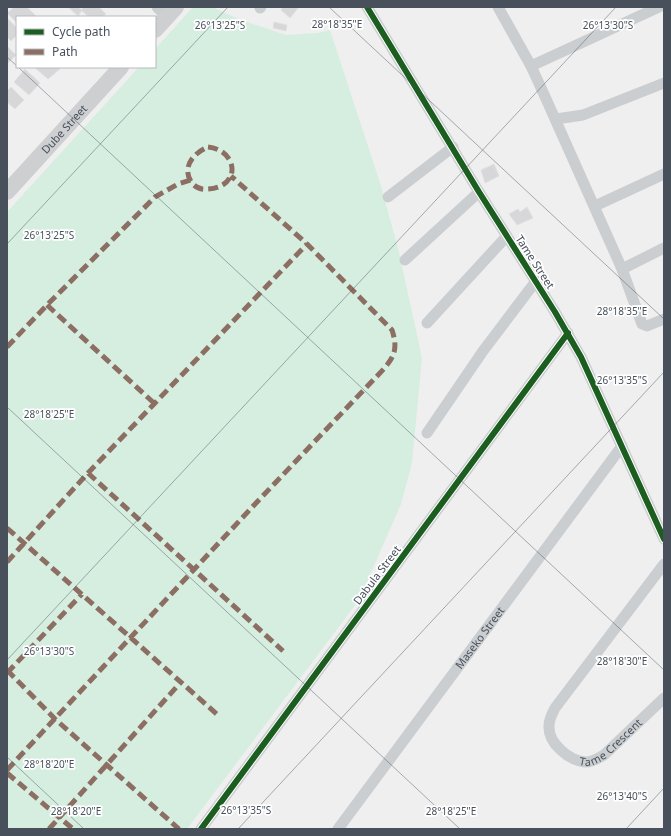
<svg xmlns="http://www.w3.org/2000/svg" width="671" height="836" font-family="'Noto Sans',sans-serif">
<style>
.green{fill:#d5eee0}
.building{fill:#d7d7d9;stroke:#e1e1e2}
.lines{fill:none;stroke-linecap:round;stroke-linejoin:round}
.street{stroke:#cbced0;stroke-width:11}
.secondary{stroke:#cdcfd1;stroke-width:16}
.quiet{stroke:#8d6e63;stroke-width:5;stroke-dasharray:10 5;stroke-linecap:butt}
.cycleway-casing{stroke:#fff;stroke-width:8}
.cycleway{stroke:#1b5e20;stroke-width:6}
.ticks{fill:none;stroke:#47505b;stroke-width:1;stroke-opacity:0.45}
.labels{text-anchor:middle;stroke-width:3.5;stroke-linejoin:round;paint-order:stroke}
.street-label{font-size:11px;fill:#47505b;stroke:#fff}
.ticks-label{font-size:10px;text-anchor:middle;fill:#47505b;stroke:#fff;stroke-width:3.5;stroke-linejoin:round;paint-order:stroke}
</style>
<rect width="100%" height="100%" fill="#f0efef"/>
<path class="green" d="M193,7H212L241,20L286,35L318,33L330,30L381,186L399,252L422,358L412,463L401,504L359,600L187,829H7V212L139,67H155V49Z"/>
<path class="building" d="M14,7H27L37,17H17V23L7,13Z
M68,7H78L82,10L78,16Z
M84,7H99L106,14L102,17H89L81,10Z
M283,7H299L290,18L281,10Z
M7,18L17,28V35L11,41L7,37Z
M274,22L287,25L286,31L273,28Z
M7,46L16,55L7,64Z
M34,67H58L60,69L48,79Z
M25,69L40,83L29,95L14,82Z
M11,87L24,100L15,109L7,102V91Z
M494,164L499,176L485,183L481,170Z
M527,207L533,218L517,225L509,214L518,209L520,212Z"/>
<g class="lines">
<g class="street">
<path d="M157,7L167,17"/>
<path d="M367,7L479,192L555,312L581,357L664,539"/>
<path d="M498,7L531,66L547,101L622,269L642,324L647,326L664,319"/>
<path d="M260,8L261,7"/>
<path d="M531,66L659,7"/>
<path d="M556,119L583,115L664,83"/>
<path d="M388,197L453,147"/>
<path d="M595,206L664,174"/>
<path d="M405,260L479,192"/>
<path d="M622,269L664,248"/>
<path d="M427,323L506,237"/>
<path d="M427,433L483,351L536,281"/>
<path id="s1" d="M664,564L555,708C552,714 549,719 549,726C548,743 569,761 586,762C593,762 598,758 604,755L664,698"/>
<path d="M201,829L568,333"/>
<path id="s2" d="M338,829L622,446"/>
</g>
<g class="secondary">
<path d="M155,30L176,7"/>
<path id="s3" d="M7,192L121,67"/>
</g>
<path class="quiet" d="M208,147C238,150 242,187 208,189C202,190 196,188 192,183C181,168 193,153 208,147Z
M47,305L155,404
M7,347L47,305L155,197L178,184L191,180
M88,473L283,651
M7,528L219,716
M7,562L88,473L307,244
M7,670L55,719L179,829
M7,673L82,594
M7,770L257,502L379,374C393,359 399,351 392,330L307,244L231,176
M7,773L73,829
M49,829L181,682"/>
<defs>
<path id="cycleway" d="M367,7L479,192L555,312L581,357L664,539
M201,829L568,333"/>
</defs>
<use href="#cycleway" class="cycleway-casing"/>
<use href="#cycleway" class="cycleway"/>
</g>
<path class="ticks" d="M329,7L664,319M7,57L17,66M18,67L664,670M7,244L228,7M7,407L460,829M7,660L616,7M7,757L84,829M238,829L664,372M626,829L664,788"/>
<g class="labels">
<g class="street-label">
<text dy="4" stroke="none"><textPath href="#s3" startOffset="85">Dube Street</textPath></text>
<text transform="translate(535 262) rotate(57)" y="4">Tame Street</text>
<text transform="translate(377 575) rotate(-53)" y="4">Dabula Street</text>
<text dy="4" stroke="none"><textPath href="#s2" startOffset="238">Maseko Street</textPath></text>
<text dy="4" stroke="none"><textPath href="#s1" startOffset="287">Tame Crescent</textPath></text>
</g>
</g>
<g class="ticks-label">
<text x="337" y="28">28°18'35"E</text>
<text x="220" y="29">26°13'25"S</text>
<text x="608" y="29">26°13'30"S</text>
<text x="49" y="239">26°13'25"S</text>
<text x="622" y="315">28°18'35"E</text>
<text x="622" y="384">26°13'35"S</text>
<text x="49" y="418">28°18'25"E</text>
<text x="49" y="655">26°13'30"S</text>
<text x="622" y="665">28°18'30"E</text>
<text x="49" y="768">28°18'20"E</text>
<text x="622" y="800">26°13'40"S</text>
<text x="246" y="814">26°13'35"S</text>
<text x="76" y="815">28°18'20"E</text>
<text x="451" y="815">28°18'25"E</text>
</g>
<rect width="671" height="836" fill="none" stroke="#47505b" stroke-width="16"/>
<rect x="16" y="16" width="140" height="52" fill="#ffffff" stroke="#b5b9bd"/>
<rect x="24" y="29" width="20" height="6" fill="#1b5e20" stroke="#b5b9bd"/>
<text x="52" y="36" font-size="12" fill="#47505b">Cycle path</text>
<rect x="24" y="49" width="20" height="6" fill="#8d6e63" stroke="#b5b9bd"/>
<text x="52" y="56" font-size="12" fill="#47505b">Path</text>
</svg>
